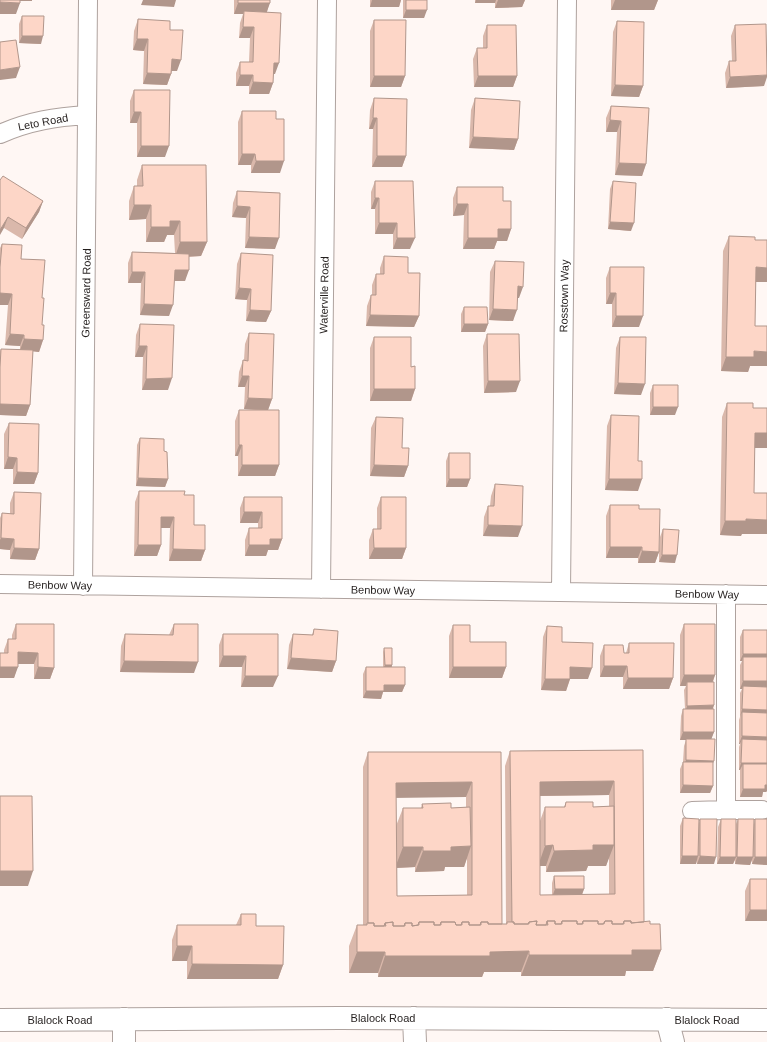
<svg xmlns="http://www.w3.org/2000/svg" width="767" height="1042" font-family="Helvetica,sans-serif">
<style>
.lines{fill:none;stroke-linecap:round;stroke-linejoin:round}
.minor-casing{stroke:#aea29e;stroke-width:20}
.secondary-casing{stroke:#aea29e;stroke-width:24}
.minor{stroke:#fff;stroke-width:18}
.secondary{stroke:#fff;stroke-width:22}
.wall{fill:#dab8ab;fill-rule:evenodd}
.shaded-wall{fill:#b1968b}
.building{fill:#fdd6c7;stroke:#b1968b;fill-rule:evenodd}
.labels{text-anchor:middle;stroke-width:3.5;stroke-linejoin:round;paint-order:stroke}
.street-label{font-size:11px;fill:#241f1e;stroke:#fff}
</style>
<rect width="100%" height="100%" fill="#fff7f4"/>
<g class="lines">
<defs>
<path id="minor" d="M0,134C29,121 56,117 87,115
M0,584L767,595
M83,586L88,0
M321,589L327,0
M561,591L567,0
M726,810H762
M692,811L726,810V594"/>
<path id="secondary" d="M414,1018L415,1042
M667,1019L673,1042
M0,1020L340,1018L767,1020
M124,1042V1019"/>
</defs>
<use href="#minor" class="minor-casing"/>
<use href="#secondary" class="secondary-casing"/>
<use href="#minor" class="minor"/>
<use href="#secondary" class="secondary"/>
</g>
<path class="wall" d="M234,0H270L267,12L275,74H273V83L269,94H249V86H236V73L240,62H249L250,38H239L240,23L243,14H234Z
M370,0H401L399,7H370Z
M403,0H427L424,18H403Z
M475,0H525L522,7L495,8V3H475Z
M611,0H658L654,10H611Z
M22,16L41,44L19,43V24Z
M138,19L170,30L177,71H172L171,74L167,85L143,84L144,51L133,50L134,31Z
M374,20L405,76L401,87H370V31Z
M617,21L643,86L639,97L611,96L613,32Z
M487,25L517,76L513,87H474L473,59L477,48H483V36Z
M735,25L764,86L726,88L725,73L729,61H732L731,36Z
M134,90L165,157H137V123H130V101Z
M374,98L406,156L402,167H372L373,129H369L370,110Z
M475,98L518,139L514,150L469,148L471,110Z
M611,106L649,108L646,164L642,176L615,175L617,132H606V118Z
M242,111L276,119L280,173H251V165H238V122Z
M142,165L207,242L201,256L189,257L185,281H174L169,316L140,315L141,283H128V263L132,252L175,253L174,235H167L164,242H146V219L129,220V201L134,186H137V180Z
M0,180L43,201L39,212L22,239L4,228Z
M375,181L410,249H393V234H375V209H371V192Z
M613,181L631,231L608,229L610,189Z
M457,187L503,201L511,229L507,241H497L494,249H463L464,215L453,216V198Z
M237,191L280,193L275,249L245,248L246,218L232,217L233,203Z
M729,236L755,240H767V282H756L750,366L748,372L721,371L723,251Z
M2,244L21,259L42,298V325L43,340L39,352L33,351L30,405L26,416L0,415V351L1,349L20,350V346L5,345L8,305H0V248Z
M241,253L271,311L266,322L246,321L247,300L235,299L237,264Z
M384,256L408,273L419,316L414,327L366,326L367,306L371,295H372V285L376,274H380V268Z
M495,261L519,298H518L513,321L489,320L490,272Z
M610,267L639,327H612V304H606V278Z
M464,307L488,324L485,332H461V314Z
M140,324L168,390H142L143,357H135L136,335Z
M249,333L272,399L268,410L279,465L275,476H238V456H235V421L239,410H254L244,409L245,387H238L239,372L243,360H244L245,344Z
M487,334L516,392L484,393L483,346Z
M374,337L411,367L415,389L411,401H370V348Z
M620,337L641,395L614,394L616,348Z
M653,385L675,415H650V393Z
M727,403L753,408L767,448H754L741,536L720,535L722,417Z
M611,415L638,461V491L605,490L607,426Z
M376,417L402,448L408,466L404,477L370,476L371,428Z
M9,423L38,473L34,484H13V469H4V434Z
M140,438L164,451L168,479L165,487L136,486L137,445Z
M449,453L470,479L467,487H446V461Z
M495,484L518,537L483,536L484,517L488,506H490L491,496Z
M139,491L184,495L194,525L205,550L201,561H169L170,528H161V545L157,556H134L135,502Z
M14,492L39,549L35,560L10,559V550L0,549V518L2,513L10,514V503Z
M244,497H282V539L278,550H268L266,556H245V540L249,528H258V523H240V508Z
M381,497L406,548L402,559H369V540L373,529H377V508Z
M610,505L639,509L659,551L660,537L663,529L675,563L659,562V552L655,563H638V558H606V516Z
M16,624L54,668L50,679H34V664H18L14,678L4,653V650L8,639H12V635Z
M174,624L194,673L120,672L121,646L125,634L169,635Z
M684,624L715,675L713,682L714,705L713,709L714,732L711,739L713,764V786L710,793H680V769L683,762L684,746L686,740H680L681,716L683,709H685L684,690L686,686H680V635Z
M453,625L470,642L506,667L502,678H449V636Z
M547,626L588,679H570L566,691L541,690L543,637Z
M314,629L336,661L332,672L287,669L289,645L293,634L312,635Z
M743,630H767V791L766,792H763L762,797H740V770H739V747L740,744H739V720L740,717V693L742,689H740V665L742,661H740V637Z
M223,634H278L273,687H241L242,667H219V645Z
M629,643L673,678L669,689H623V677H600V656L604,645L624,653H626Z
M384,648L392,665V667L405,685L402,692H383L381,699L363,698V674L366,667H383V652Z
M643,750L644,922L650,924L661,950L653,971H626L625,976H521V972H484L482,977H378V973H349V946L357,925H363V767L368,752H501L502,924H506L505,766L510,751ZM609,795V806L593,807L566,802L564,807H545L540,821V796ZM396,797H466V807L451,808L422,804L421,808H403L396,826ZM609,857V894L582,895L584,889L554,876L552,883V895H540V866H546V872L586,871L588,866H606ZM467,858V895L397,896V868L415,867V872L444,871L445,867H464Z
M683,818L699,823L700,819L714,864H697V860L696,864H680V826Z
M721,819L736,824L738,819L754,824L755,819H767V865L752,864V860L750,865L735,864V860L733,864H717L718,827Z
M750,879H767L745,921V891Z
M241,914L256,926L283,965L278,979H187V961H172V940L177,925H236Z"/>
<path class="shaded-wall" d="M16,0H32V1H16Z
M143,0H176L174,7L141,5Z
M372,0H401L399,7H370Z
M476,0H496L495,3H475Z
M498,0H525L522,7L495,8Z
M615,0H658L654,10H611Z
M0,2L20,3L16,14H0Z
M238,3H270L266,14L244,11L243,14H234Z
M406,10H427L424,18H403Z
M243,27H254L250,38H239Z
M22,36H43L41,44L19,43Z
M137,39H148L144,51L133,50Z
M172,59L181,60L177,71H168Z
M274,63H279L275,74H270Z
M20,67L16,78L0,80V70Z
M147,73L171,74L167,85L143,84Z
M240,75H253L249,86H236Z
M767,75V77L764,86L726,88L730,77Z
M374,76H405L401,87H370Z
M478,76H517L513,87H474Z
M253,82L273,83L269,94H249Z
M615,85L643,86L639,97L611,96Z
M134,112H141L137,123H130Z
M373,118H377L373,129H369Z
M610,120L621,121L617,132H606Z
M473,137L518,139L514,150L469,148Z
M141,146H169L165,157H137Z
M242,154H255L251,165H238Z
M377,156H406L402,167H372Z
M256,161H284L280,173H251Z
M619,163L646,164L642,176L615,175Z
M375,198H379L375,209H371Z
M43,201L39,212L22,239L26,228Z
M457,204H468L464,215L453,216Z
M134,205H151L146,219L129,220Z
M237,206L250,207L246,218L232,217Z
M8,217L4,228L0,235V230Z
M170,221H180L174,235H167L164,242H146L151,227Z
M610,222L634,223L631,231L608,229Z
M379,223H397L393,234H375Z
M498,229H511L507,241H497L494,249H463L468,238Z
M249,237L279,238L275,249L245,248Z
M397,238H415L410,249H393Z
M180,242H207L201,256L175,257Z
M756,267L767,268V282H751Z
M175,270H189L185,281H170Z
M132,272H145L141,283H128Z
M518,286L523,287L519,298H514Z
M239,288L251,289L247,300L235,299Z
M0,293L12,294L8,305H0Z
M610,293H616L612,304H606Z
M144,304L173,305L169,316L140,315Z
M493,309L517,310L513,321L489,320Z
M250,310L271,311L266,322L246,321Z
M370,315L419,316L414,327L366,326Z
M616,316H643L639,327H612Z
M464,324H488L485,332H461Z
M10,334L24,335L20,346L5,345Z
M24,339L43,340L39,352L20,350Z
M139,346H147L143,357H135Z
M754,351L767,352V366H750L748,372L721,371L726,357Z
M242,376H249L245,387H238Z
M172,378L168,390H142L146,379Z
M488,381H520L516,392L484,393Z
M618,383L645,384L641,395L614,394Z
M374,389H415L411,401H370Z
M248,398L272,399L268,410L244,409Z
M0,404L30,405L26,416L0,415Z
M653,407H678L675,415H650Z
M755,433H767V448H749Z
M239,445H242L238,456H235Z
M8,457L17,458L13,469H4Z
M242,465H279L275,476H238Z
M374,465L408,466L404,477L370,476Z
M17,472L38,473L34,484H13Z
M138,478L168,479L165,487L136,486Z
M449,479H470L467,487H446Z
M609,479H642L638,491L605,490Z
M244,512H262L258,523H240Z
M161,517H174L170,528H157Z
M746,519L767,520V534H742L741,536L720,535L725,521Z
M488,525L522,526L518,537L483,536Z
M1,538L14,539L10,550L0,549V540Z
M270,539H282L278,550H268L266,556H245L249,545Z
M138,545H161L157,556H134Z
M610,547H642L638,558H606Z
M14,548L39,549L35,560L10,559Z
M374,548H406L402,559H369Z
M173,549L205,550L201,561H169Z
M642,551L659,552L655,563H638Z
M662,555H677L675,563L659,562Z
M18,652L38,653L34,664H14Z
M743,654H767V661L743,657L742,661H740Z
M223,656H246L242,667H219Z
M291,658L336,661L332,672L287,669Z
M124,661L198,662L194,673L120,672Z
M385,665H392L391,669H383Z
M604,666H627L623,677H600Z
M0,667H18L14,678H0Z
M38,667L54,668L50,679H34Z
M453,667H506L502,678H449Z
M570,667L592,668L588,679H566Z
M684,675H715L711,686L687,682L686,686H680Z
M245,676H278L273,687H241Z
M628,678H673L669,689H623Z
M545,679H570L566,691L541,690Z
M743,681H767V689L743,686L742,689H740Z
M384,685H405L402,692H383L381,699L363,698L366,691Z
M714,705L711,713L685,714L687,706Z
M742,709L767,710V718L742,712L740,717Z
M683,732H714L711,740H680Z
M742,736L767,737V744L742,739L740,744H739Z
M686,760L714,761L711,768H683Z
M741,763H767V771L743,764L740,770H739Z
M614,781L609,795L535,796L540,782Z
M472,782L466,797L391,798L396,783Z
M683,785L713,786L710,793H680Z
M765,785H767V791L766,792H763L762,797H740L743,789Z
M553,845L546,866H538L545,846Z
M593,845H614L606,866H588L586,871L546,872L554,851Z
M471,846L464,867H445L444,871L415,872L423,851L451,847Z
M403,847H423L415,867L395,868Z
M682,856H698L696,864H680Z
M700,856L716,857L714,864H697Z
M720,857H736L733,864H717Z
M737,857H753L750,865L735,864Z
M755,857H767V865L752,864Z
M0,871H33L28,886H0Z
M555,889H584L581,897H552Z
M750,910H767V921H745Z
M177,946H192L187,961H172Z
M632,950H661L653,971H626L625,976H521L529,955Z
M529,951L521,972H484L482,977H378L385,956L490,952Z
M357,952H385L378,973H349Z
M192,964L283,965L278,979H187Z"/>
<path class="building" d="M0,0H20V3L0,2Z
M238,0H270V3H238Z
M406,0H427V10H406Z
M244,11L281,13L279,63H274L273,83L253,82V75H240V62H253L254,27H243Z
M22,16H44L43,36H22Z
M138,19L170,21V30H183L181,60L172,59L171,74L147,73L148,39H137Z
M374,20H406L405,76H374Z
M617,21L644,22L643,86L615,85Z
M766,24L767,75L730,77L729,61H736L735,25Z
M487,25H516L517,76H478L477,48H487Z
M16,40L20,67L0,70V42Z
M134,90H170L169,146H141V112H134Z
M374,98L407,99L406,156H377V118H373Z
M475,98L520,101L518,139L473,137Z
M611,106L649,108L646,164L619,163L621,121L610,120Z
M242,111H276V119H284V161H256L255,154H242Z
M142,165H206L207,242H180V221H170V227H151V205H134V186H143Z
M3,176L43,201L26,228L8,217L0,230V180Z
M375,181H413L415,238H397V223H379V198H375Z
M613,181L636,183L634,223L610,222Z
M457,187H503V201H511V229H498V238H468V204H457Z
M237,191L280,193L279,238L249,237L250,207L237,206Z
M729,236L755,237V240H767V268L756,267L755,326H767V352L754,351V357H726Z
M2,244L22,245L21,259L45,260L42,298H44L42,325H44L43,340L24,339V335L10,334L12,294L0,293V267Z
M132,252L189,254V270H175L173,305L144,304L145,272H132Z
M241,253L273,255L271,311L250,310L251,289L239,288Z
M384,256L408,257V273H420L419,316L370,315L371,295H376V274H384Z
M495,261L524,262L523,287L518,286L517,310L493,309Z
M610,267H644L643,316H616V293H610Z
M464,307H487L488,324H464Z
M140,324L174,325L172,378L146,379L147,346H139Z
M249,333L274,334L272,399L248,398L249,376H242L243,360L248,361Z
M487,334H519L520,381H488Z
M374,337H411V367L415,366V389H374Z
M620,337H646L645,384L618,383Z
M1,349L33,350L30,405L0,404V367Z
M653,385H678V407H653Z
M727,403H753V408H767V433H755L754,493H767V520L746,519V521H725Z
M239,410H279V465H242V445H239Z
M611,415L639,416L638,461H642V479H609Z
M376,417L403,418L402,448H409L408,466L374,465Z
M9,423L39,424L38,473L17,472V458L8,457Z
M140,438L164,439V451L167,452L168,479L138,478Z
M449,453H470V479H449Z
M495,484L523,486L522,526L488,525V506H494Z
M139,491H185L184,495H194V525H205V550L173,549L174,517H161V545H138Z
M14,492L41,493L39,549L14,548V539L1,538L2,513L14,514Z
M244,497H282V539H270V545H249V528H262V512H244Z
M381,497H406V548H374L373,529H381Z
M610,505H639V509H660L659,552L642,551V547H610Z
M663,529L679,530L677,555H662Z
M16,624H54V668L38,667V653L18,652V667H0V653H8V639H16Z
M174,624H198V662L124,661L125,634L173,635Z
M684,624H715V675H684Z
M453,625H470V642H506V667H453Z
M547,626L562,627V642L593,643L592,668L570,667V679H545Z
M314,629L338,631L336,661L291,658L293,634L313,635Z
M743,630H767V654H743Z
M223,634H278V676H245L246,656H223Z
M629,643H674L673,678H628L627,666H604V645H623L624,653H629Z
M384,648H392V665H385Z
M743,657H767V681H743Z
M366,667H405V685H384V691H366Z
M687,682H714V705L687,706Z
M743,686L767,687V710L742,709Z
M683,709H714V732H683Z
M742,712L767,713V737L742,736Z
M686,739H715L714,761L686,760Z
M742,739L767,740V763H741Z
M643,750L644,922L631,923V921H624L623,924H612V921H605L603,924H598V921H583L582,924H577V921H562L561,924H555V921H547L546,925H536L537,921L529,922L528,924H514V922H512L510,751ZM614,781L615,894L540,895V782Z
M368,752H501L502,924H488V922H481L480,925H469V922H462L461,925H456L455,922H441L440,925H434V922H419L418,925L412,926V923H405L404,926H393V922L385,923L384,926H374V923H368ZM472,782V895L397,896L396,783Z
M683,762H713V786L683,785Z
M743,764H767V785H765V789H743Z
M0,796H32L33,871H0Z
M566,802H593V807L614,806V845H593V850L554,851L553,845L545,846V807H565Z
M451,803V808L470,807L471,846L451,847V851H423V847H403V808H423L422,804Z
M683,818L699,819L698,856H682Z
M700,819H717L716,857L700,856Z
M721,819H736V857H720Z
M738,819H754L753,857H737Z
M755,819H767V857H755Z
M554,876H584V889H555Z
M750,879H767V910H750Z
M241,914H256V926H284L283,965L192,964V946H177V925H241Z
M537,921L536,925H548L547,921H555V924H562V921H577V924H583V921H598V924H604L605,921H612V924H624V921H631V923L650,921V924H660L661,950H632V955H529V951L490,952V956H385V952H357V925H367V923H374V926H386L385,923L393,922V926H405V923H412V926L419,925V922H434V925H441V922H455L456,925H462V922H469V925H481V922H488V924H507V922H514V924H529V922Z"/>
<g class="labels">
<g class="street-label">
<text transform="translate(43 122) rotate(-11)" y="4">Leto Road</text>
<text transform="translate(86 293) rotate(-89)" y="4">Greensward Road</text>
<text transform="translate(324 295) rotate(-89)" y="4">Waterville Road</text>
<text transform="translate(564 296) rotate(-89)" y="4">Rosstown Way</text>
<text transform="translate(60 585) rotate(1)" y="4">Benbow Way</text>
<text transform="translate(383 590) rotate(1)" y="4">Benbow Way</text>
<text transform="translate(707 594) rotate(1)" y="4">Benbow Way</text>
<text x="383" y="1022">Blalock Road</text>
<text x="60" y="1024">Blalock Road</text>
<text x="707" y="1024">Blalock Road</text>
</g>
</g>
</svg>
